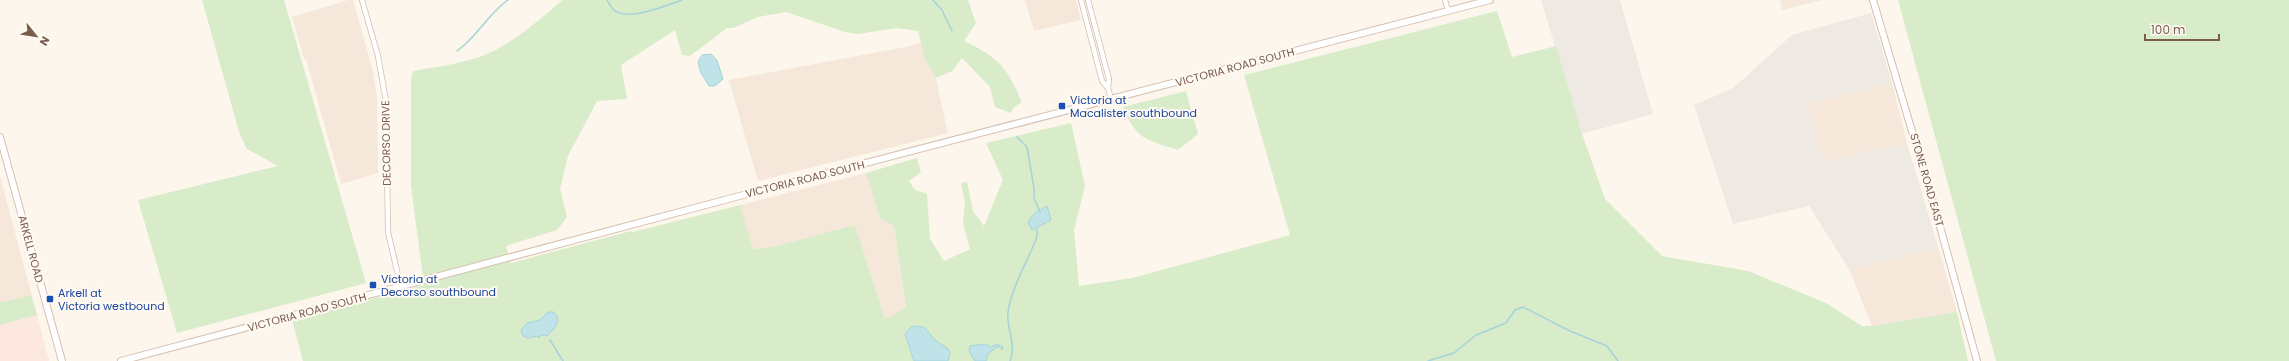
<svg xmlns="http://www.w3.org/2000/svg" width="2289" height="361" font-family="Poppins,sans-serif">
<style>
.residential{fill:#f5e8da}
.commercial{fill:#fde8e0}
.industrial{fill:#efe9e4}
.green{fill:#d8ecc9}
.water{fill:#bfe3e8;stroke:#a5d3da}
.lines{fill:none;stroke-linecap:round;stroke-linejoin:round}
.stream{stroke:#a5d3da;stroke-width:1.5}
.street-casing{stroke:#d1beb0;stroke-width:6}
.secondary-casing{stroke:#d6c0b0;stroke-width:8}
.street{stroke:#fff;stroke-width:4.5}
.secondary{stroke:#fff;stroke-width:6}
.transit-dot{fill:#1a4fb4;stroke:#fffaf3;stroke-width:1.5}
.labels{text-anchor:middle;stroke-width:4;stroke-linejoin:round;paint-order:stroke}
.street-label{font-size:11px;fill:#7a5c4d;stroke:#fffaf3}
.transit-label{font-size:11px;fill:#164399;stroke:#fffaf3;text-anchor:start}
</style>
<rect width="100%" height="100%" fill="#fdf6ec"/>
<path class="residential" d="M348,0H353L373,71L377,98L378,173L341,184L306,59H304L292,17Z
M1025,0H1076L1081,20L1034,31Z
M1780,0H1822L1782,10Z
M921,42L925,59L936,78L948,133L758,181L729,80L911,46Z
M1892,83L1907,143L1823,163L1807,103Z
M866,173L880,218L894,226L906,309L885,319L855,225L772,247L752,249L740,205Z
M0,176L37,315L0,325Z
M1938,247L1957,312L1872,326L1849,269Z"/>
<path class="commercial" d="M37,315L49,361H0V325Z"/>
<path class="industrial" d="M1541,0H1620L1653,114L1582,134Z
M1871,13L1892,83L1807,103L1823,163L1907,143L1938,247L1849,269L1809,206L1733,224L1694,105L1732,89L1792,35Z"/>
<path class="green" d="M202,0H284L366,283L177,333L138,200L278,166L247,149L240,135Z
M563,0H968L976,23L964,41C999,58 1006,66 1022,102L1013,108L1011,113L995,107L990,87L962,58L952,71L936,78L925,59L918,31L897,28L858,34L845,32L786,12L758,17L733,28H727L690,56L682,55L675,30L621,65L627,99L597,101L568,156L560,189L567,217L557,230L506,246L511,263L631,231L633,232L740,205L753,249L772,247L855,225L885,319L906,308L894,226L880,218L866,173L917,158L921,172L909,181L915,190L927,194L930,239L944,261L970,249L963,223L965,203L961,183L967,182L973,211L984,226L1003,180L986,143L1071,123L1085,186L1074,230L1079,286L1132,278L1290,235L1244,75L1497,11L1512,57L1556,46L1582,134L1605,199L1662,256L1748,271L1826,303L1862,326H1872L1957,312L1968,361H303L292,320L424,285L411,186V79L413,71C436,67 458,64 479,57C508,48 540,19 563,0Z
M1898,0H2289V361H1996Z
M1186,91L1198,134L1178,150C1147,140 1136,140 1123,107Z
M31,295L37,315L0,325V303Z"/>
<path class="water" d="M711,54L717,60L723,79L715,86H709L701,73L698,62L702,55Z
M1047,206L1051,220L1032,230L1028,222L1035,213Z
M548,312H554C563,321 553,330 547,336L541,335L539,338L538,336L528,338L523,336L521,330L527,323L540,320Z
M918,326L925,328L935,340L948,349L950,353L948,361H914L905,334L911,327Z
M985,344L991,347L997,344L1003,347L1002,350L998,346L988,354L986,361H975L969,351L970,346Z"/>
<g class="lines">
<path class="stream" d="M607,0C609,3 611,8 614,10C628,22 667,5 682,0
M933,0L942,10L952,31
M457,51C477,37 488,14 508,0
M1017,137L1027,147L1034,188V198L1040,212
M550,340L563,361
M1010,361C1017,344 1006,329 1008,312C1011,289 1028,260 1037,237V229
M1428,361L1454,353L1476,335L1506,323L1515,310L1523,307L1570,331L1607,346L1618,361"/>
<defs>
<path id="street" d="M362,0L378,56L386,101L388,232L401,288
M1081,0L1102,81L1108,88
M1088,0L1109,79L1108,88L1111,99
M1445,0L1448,11"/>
<path id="secondary" d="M1873,0L1936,212L1977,361
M0,137L62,361
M121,361L747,194L1490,0"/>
</defs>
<use href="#street" class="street-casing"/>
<use href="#secondary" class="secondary-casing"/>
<use href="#street" class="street"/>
<use href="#secondary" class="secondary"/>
</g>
<g class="transit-dot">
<rect x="1058" y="102" width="8" height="8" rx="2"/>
<rect x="369" y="281" width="8" height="8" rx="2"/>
<rect x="46" y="295" width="8" height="8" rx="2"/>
</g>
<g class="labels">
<g class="street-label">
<text transform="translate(1235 67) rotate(-15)" y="4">VICTORIA ROAD SOUTH</text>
<text transform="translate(386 143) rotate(-91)" y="4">DECORSO DRIVE</text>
<text transform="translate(805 179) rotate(-14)" y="4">VICTORIA ROAD SOUTH</text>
<text transform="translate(1927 180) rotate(74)" y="4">STONE ROAD EAST</text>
<text transform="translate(31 249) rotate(75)" y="4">ARKELL ROAD</text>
<text transform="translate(307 312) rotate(-15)" y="4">VICTORIA ROAD SOUTH</text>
</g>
<g class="transit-label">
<text x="1070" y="104">Victoria at<tspan x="1070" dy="13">Macalister southbound</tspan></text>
<text x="381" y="283">Victoria at<tspan x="381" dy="13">Decorso southbound</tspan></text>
<text x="58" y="297">Arkell at<tspan x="58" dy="13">Victoria westbound</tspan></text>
</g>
</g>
<g transform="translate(36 36) rotate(120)" stroke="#fffaf3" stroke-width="3" paint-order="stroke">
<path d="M0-3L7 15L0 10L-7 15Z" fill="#7a5c4d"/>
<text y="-6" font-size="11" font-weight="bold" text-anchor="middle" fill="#7a5c4d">N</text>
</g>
<path d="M2145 34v6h74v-6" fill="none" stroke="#7a5c4d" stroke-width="2"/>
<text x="2151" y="34" font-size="12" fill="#7a5c4d" stroke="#fffaf3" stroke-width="3" paint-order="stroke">100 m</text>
</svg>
